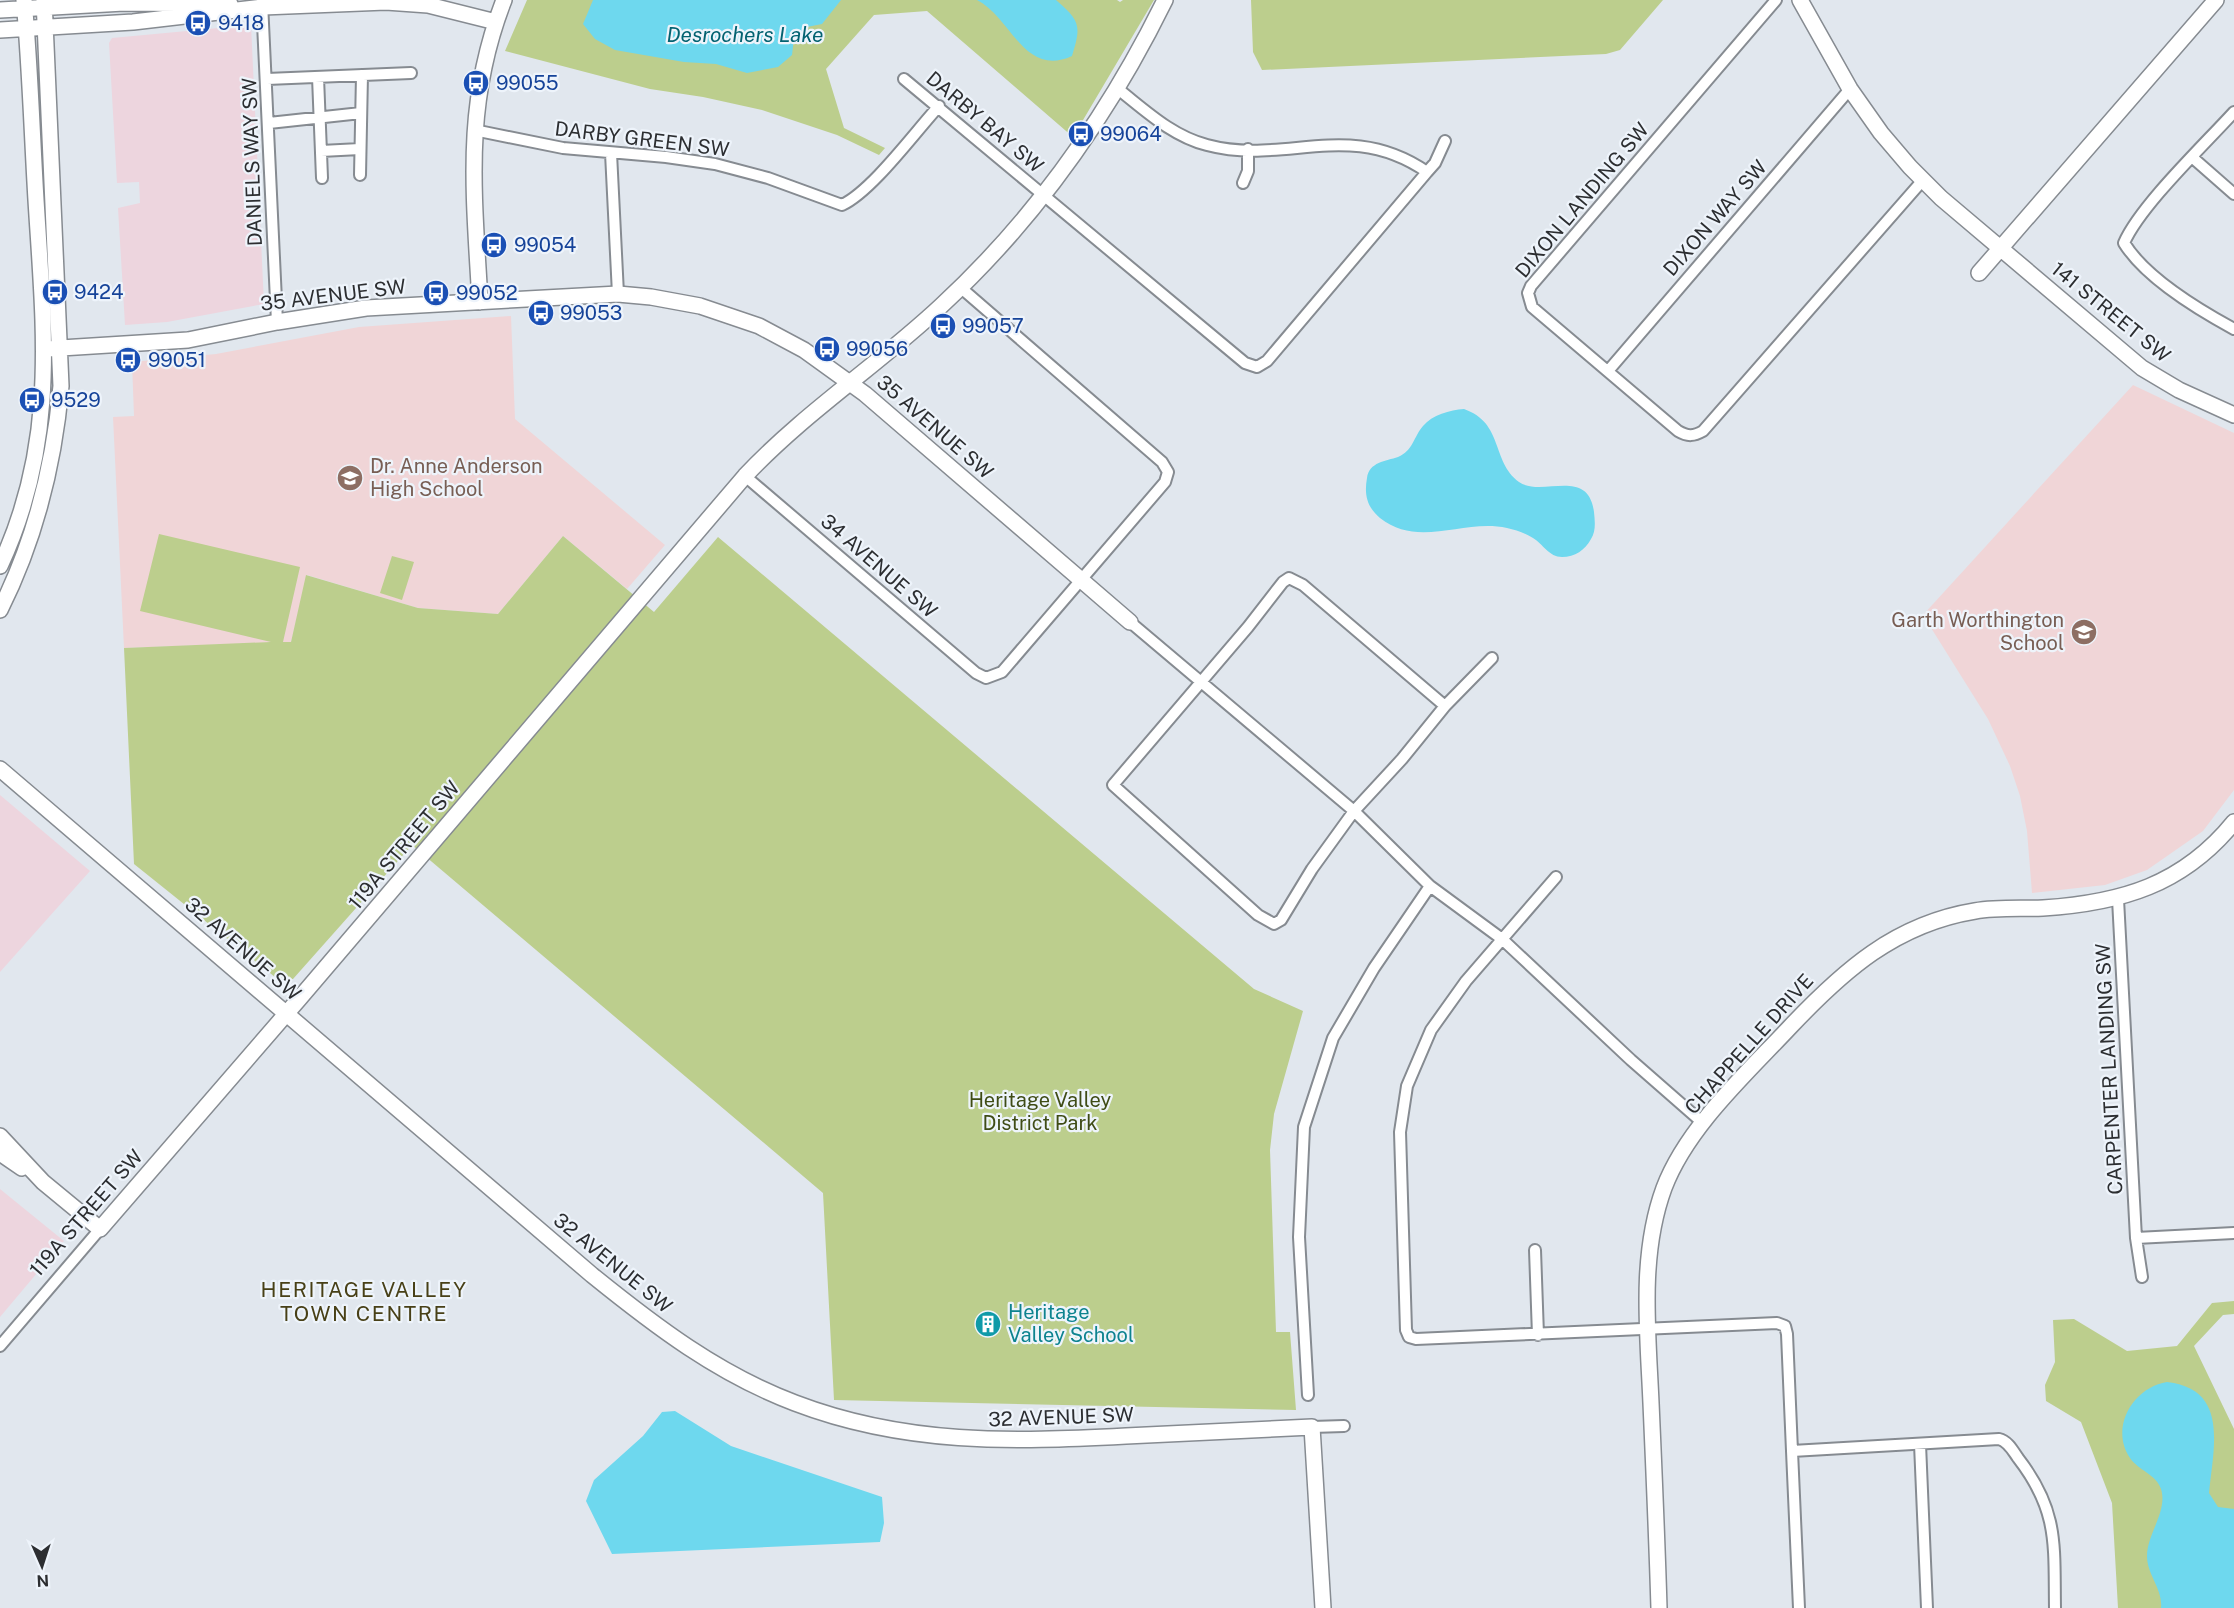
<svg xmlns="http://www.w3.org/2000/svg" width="2234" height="1608" font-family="'Public Sans',sans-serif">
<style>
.commercial{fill:#edd5de}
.education{fill:#f0d5d7}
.green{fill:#bcce8d}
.water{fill:#6ed8ee}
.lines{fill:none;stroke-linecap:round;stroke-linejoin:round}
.street-casing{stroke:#868b91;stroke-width:14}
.secondary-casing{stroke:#868b91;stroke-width:18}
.street{stroke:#fff;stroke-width:10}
.secondary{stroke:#fff;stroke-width:15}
.labels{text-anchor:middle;stroke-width:4.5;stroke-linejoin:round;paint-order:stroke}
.transit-label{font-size:20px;fill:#164399;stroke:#eef4fb;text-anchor:start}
.street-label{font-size:20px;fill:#2c2e31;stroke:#eef4fb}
.education-label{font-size:20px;fill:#785e54;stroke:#eef4fb;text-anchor:start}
.park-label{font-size:20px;fill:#3f4c15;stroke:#eef4fb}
.culture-label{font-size:20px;fill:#0d838f;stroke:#eef4fb;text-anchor:start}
.water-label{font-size:21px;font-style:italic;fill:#036271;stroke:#eef4fb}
.neighbourhood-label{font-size:21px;letter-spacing:1.5px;fill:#484017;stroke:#eef4fb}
</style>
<rect width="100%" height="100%" fill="#e1e7ee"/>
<path class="commercial" d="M251,25L264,304L167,322L125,325L118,208L140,203L139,182L117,183L109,43L112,38Z
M0,795L90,871L0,972Z
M0,1189L64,1241L0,1317Z"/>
<path class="education" d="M511,316L515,419L665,545L627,589L563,536L498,614L418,608L307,575L291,642L124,648L113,417L134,416L132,362L216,354L359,327Z
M2133,385L2234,433V790L2203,831L2147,870L2105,885L2032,893L2027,831L2020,796L2010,766L1988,719L1923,615Z"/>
<path class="green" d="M527,0H1117L1120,2L1123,0H1154L1073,137L927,11L874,15L826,69L844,128L885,148L879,155L837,135L762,110L703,97L650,89L505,51Z
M1251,0H1663L1620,50L1606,54L1262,70L1253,52Z
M159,534L300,567L283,642H291L306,575L418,608L498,614L563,536L654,612L718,537L1254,989L1303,1011L1274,1114L1270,1150L1276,1332H1290L1296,1410L834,1400L823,1193L412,845L293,979L280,981L134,864L124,648L271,642L140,611Z
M392,556L414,562L402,600L380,593Z
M2234,1301V1314L2223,1315L2194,1346L2234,1429V1608H2118L2112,1503L2081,1422L2046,1401L2045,1385L2055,1362L2053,1320L2074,1319L2127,1351L2177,1346L2212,1303Z"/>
<path class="water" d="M593,0H841L822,24L807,27L794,38L792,55L778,67L747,73L716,64L684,62L615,50L595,39L583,24Z
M977,0H1056C1081,21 1081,27 1072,56C1024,78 1011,17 977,0Z
M1464,409C1504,423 1491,461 1519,482C1542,498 1588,466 1594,512C1595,522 1596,531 1591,539C1585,550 1575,557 1562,557C1549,557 1543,544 1533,538C1525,533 1516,530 1507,528C1464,518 1419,549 1380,518C1367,507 1364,495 1367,478C1369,462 1386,461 1398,457C1413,451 1414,436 1423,426C1432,415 1450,410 1464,409Z
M2167,1382C2230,1389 2213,1449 2209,1493L2218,1507L2234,1509V1608H2161C2163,1589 2147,1575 2147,1556C2147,1534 2168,1511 2161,1489C2157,1475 2138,1470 2130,1458C2109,1427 2134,1387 2167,1382Z
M675,1411L731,1446L882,1497L884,1523L880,1542L612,1554L586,1501L594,1480L643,1436L662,1412Z"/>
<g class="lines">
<defs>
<path id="street" d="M1776,0L1531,286L1528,293L1532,307L1678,431C1688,437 1694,436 1703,431L1923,180
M262,2L277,322
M318,77L322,178
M267,79L411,73
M904,79L1245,363L1257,367L1267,361L1427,172C1349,118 1285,166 1207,145C1172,136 1146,111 1118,89
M2234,112C2204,145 2140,206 2124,243C2145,277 2199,310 2234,329
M269,123L361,113
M474,130L563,148L666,157L715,164L768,178L842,205C872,191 915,132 939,106
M321,151L360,149
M611,153L618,294
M2193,158L2234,194
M1427,172L1435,163L1445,141
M360,175L362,75
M1243,183L1248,171V149
M1608,371L1850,89
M745,476L976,673L986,678L1002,672L1165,482L1168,472L1162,462L960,287
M1289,578L1303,585L1445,706L1402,759L1354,811L1312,869L1281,920L1274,924L1258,915L1113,785L1248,627L1283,582Z
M1130,622L1354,811L1430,886L1502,939L1631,1060L1703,1123
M1445,706L1492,658
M1556,877L1466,981L1431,1030L1407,1086L1400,1132L1406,1330L1409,1337L1416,1339L1777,1323L1785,1326L1787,1334L1792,1451
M2118,899L2136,1238L2234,1233
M2136,1238L2142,1277
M1535,1250L1538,1335
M0,1346L100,1229
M1308,1395L1299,1237L1304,1127L1333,1038L1374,968L1430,886
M1312,1427L1344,1426
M1920,1444L1927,1608
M1799,1608L1792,1451L1999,1439C2008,1441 2013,1451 2018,1458C2059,1511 2054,1545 2055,1608"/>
<path id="secondary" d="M1800,0L1850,89L1881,133L1910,167L1941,198L2142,368L2179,390L2234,415
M0,10L124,3L230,4
M0,30L133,22L263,7L386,2L428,5L496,22
M1979,273L2216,0
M480,302C474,192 463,105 504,0
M45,349L188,340L277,322L366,308L618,294L651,297L700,306L759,326L804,350L865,394L1130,622
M0,566C58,442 44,330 36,200C32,133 30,66 24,0
M0,610C36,538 54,465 61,386L44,0
M0,769L592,1275C655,1326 718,1374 795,1403C905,1445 1011,1442 1126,1436C1188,1433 1250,1430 1312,1427L1323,1608
M0,1136L43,1182L100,1229L299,999L745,476C804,413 878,365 941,306C1034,220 1109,114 1165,0
M0,1153L22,1168
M1659,1608C1657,1540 1654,1471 1651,1403C1648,1332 1639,1256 1664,1188C1687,1127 1747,1073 1790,1027C1843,971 1895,924 1975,911C1997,907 2021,909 2043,908C2121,903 2183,885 2234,822"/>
</defs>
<use href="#street" class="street-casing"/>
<use href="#secondary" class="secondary-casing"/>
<use href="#street" class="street"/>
<use href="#secondary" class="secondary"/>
</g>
<defs>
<symbol id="bus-disc" viewBox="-11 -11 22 22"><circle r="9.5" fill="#1a4fb4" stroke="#eef4fb"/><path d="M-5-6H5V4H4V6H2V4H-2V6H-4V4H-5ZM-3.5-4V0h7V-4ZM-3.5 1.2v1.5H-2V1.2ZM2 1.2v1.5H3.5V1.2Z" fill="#fff"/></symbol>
<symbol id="school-disc" viewBox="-11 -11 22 22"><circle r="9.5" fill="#8d6e63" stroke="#eef4fb"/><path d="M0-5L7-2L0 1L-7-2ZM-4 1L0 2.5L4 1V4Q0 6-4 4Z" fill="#fff"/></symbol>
<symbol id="building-disc" viewBox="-11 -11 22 22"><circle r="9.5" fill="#0f9aa8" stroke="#eef4fb"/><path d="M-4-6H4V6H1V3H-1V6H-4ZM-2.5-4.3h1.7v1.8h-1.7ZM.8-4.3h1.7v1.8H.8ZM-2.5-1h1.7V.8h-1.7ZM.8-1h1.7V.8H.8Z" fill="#fff"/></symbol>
</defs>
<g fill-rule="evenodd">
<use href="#bus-disc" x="183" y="8" width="30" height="30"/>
<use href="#bus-disc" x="461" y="68" width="30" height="30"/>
<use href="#bus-disc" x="1066" y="119" width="30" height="30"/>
<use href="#bus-disc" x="479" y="230" width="30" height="30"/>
<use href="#bus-disc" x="40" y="277" width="30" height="30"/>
<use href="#bus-disc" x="421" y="278" width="30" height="30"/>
<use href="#bus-disc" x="526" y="298" width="30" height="30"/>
<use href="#bus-disc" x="928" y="311" width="30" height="30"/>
<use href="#bus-disc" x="812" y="334" width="30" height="30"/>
<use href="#bus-disc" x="113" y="345" width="30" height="30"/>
<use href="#bus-disc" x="17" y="385" width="30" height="30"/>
<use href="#school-disc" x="335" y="463" width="30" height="30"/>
<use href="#school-disc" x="2069" y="617" width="30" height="30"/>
<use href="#building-disc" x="973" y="1309" width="30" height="30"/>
</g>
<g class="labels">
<g class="transit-label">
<text x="218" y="30">9418</text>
<text x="496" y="90">99055</text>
<text x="1100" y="141">99064</text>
<text x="514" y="252">99054</text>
<text x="74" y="299">9424</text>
<text x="456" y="300">99052</text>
<text x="560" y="320">99053</text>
<text x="962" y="333">99057</text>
<text x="846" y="356">99056</text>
<text x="148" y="367">99051</text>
<text x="51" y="407">9529</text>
</g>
<g class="street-label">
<text transform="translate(985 122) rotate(40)" y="7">DARBY BAY SW</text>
<text transform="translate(642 139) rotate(7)" y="7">DARBY GREEN SW</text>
<text transform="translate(252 162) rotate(-92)" y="7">DANIELS WAY SW</text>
<text transform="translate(1582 200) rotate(-50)" y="7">DIXON LANDING SW</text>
<text transform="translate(1715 218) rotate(-49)" y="7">DIXON WAY SW</text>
<text transform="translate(333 295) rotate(-7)" y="7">35 AVENUE SW</text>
<text transform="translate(2111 312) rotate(39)" y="7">141 STREET SW</text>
<text transform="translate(935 427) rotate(41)" y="7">35 AVENUE SW</text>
<text transform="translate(879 566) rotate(41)" y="7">34 AVENUE SW</text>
<text transform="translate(404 845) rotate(-50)" y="7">119A STREET SW</text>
<text transform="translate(243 949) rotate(41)" y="7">32 AVENUE SW</text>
<text transform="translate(1749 1044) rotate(-48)" y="7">CHAPPELLE DRIVE</text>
<text transform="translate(2109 1069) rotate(-93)" y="7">CARPENTER LANDING SW</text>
<text transform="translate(86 1213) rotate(-49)" y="7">119A STREET SW</text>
<text transform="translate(613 1263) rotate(39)" y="7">32 AVENUE SW</text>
<text transform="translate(1061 1417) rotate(-2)" y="7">32 AVENUE SW</text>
</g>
<g class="education-label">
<text x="370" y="473">Dr. Anne Anderson<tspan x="370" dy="23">High School</tspan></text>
<text x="2064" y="627" text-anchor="end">Garth Worthington<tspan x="2064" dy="23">School</tspan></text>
</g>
<g class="park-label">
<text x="1040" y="1107">Heritage Valley<tspan x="1040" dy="23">District Park</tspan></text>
</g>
<g class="culture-label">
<text x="1008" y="1319">Heritage<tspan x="1008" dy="23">Valley School</tspan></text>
</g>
<g class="water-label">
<text x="745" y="42">Desrochers Lake</text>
</g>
<g class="neighbourhood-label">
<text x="364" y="1297">HERITAGE VALLEY<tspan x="364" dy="24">TOWN CENTRE</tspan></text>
</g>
</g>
<g transform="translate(42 1566) rotate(177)" stroke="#eef4fb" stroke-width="4.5" paint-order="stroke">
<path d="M0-4.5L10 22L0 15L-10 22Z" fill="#2c2e31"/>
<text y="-9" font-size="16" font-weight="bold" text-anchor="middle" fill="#2c2e31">N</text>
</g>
</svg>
